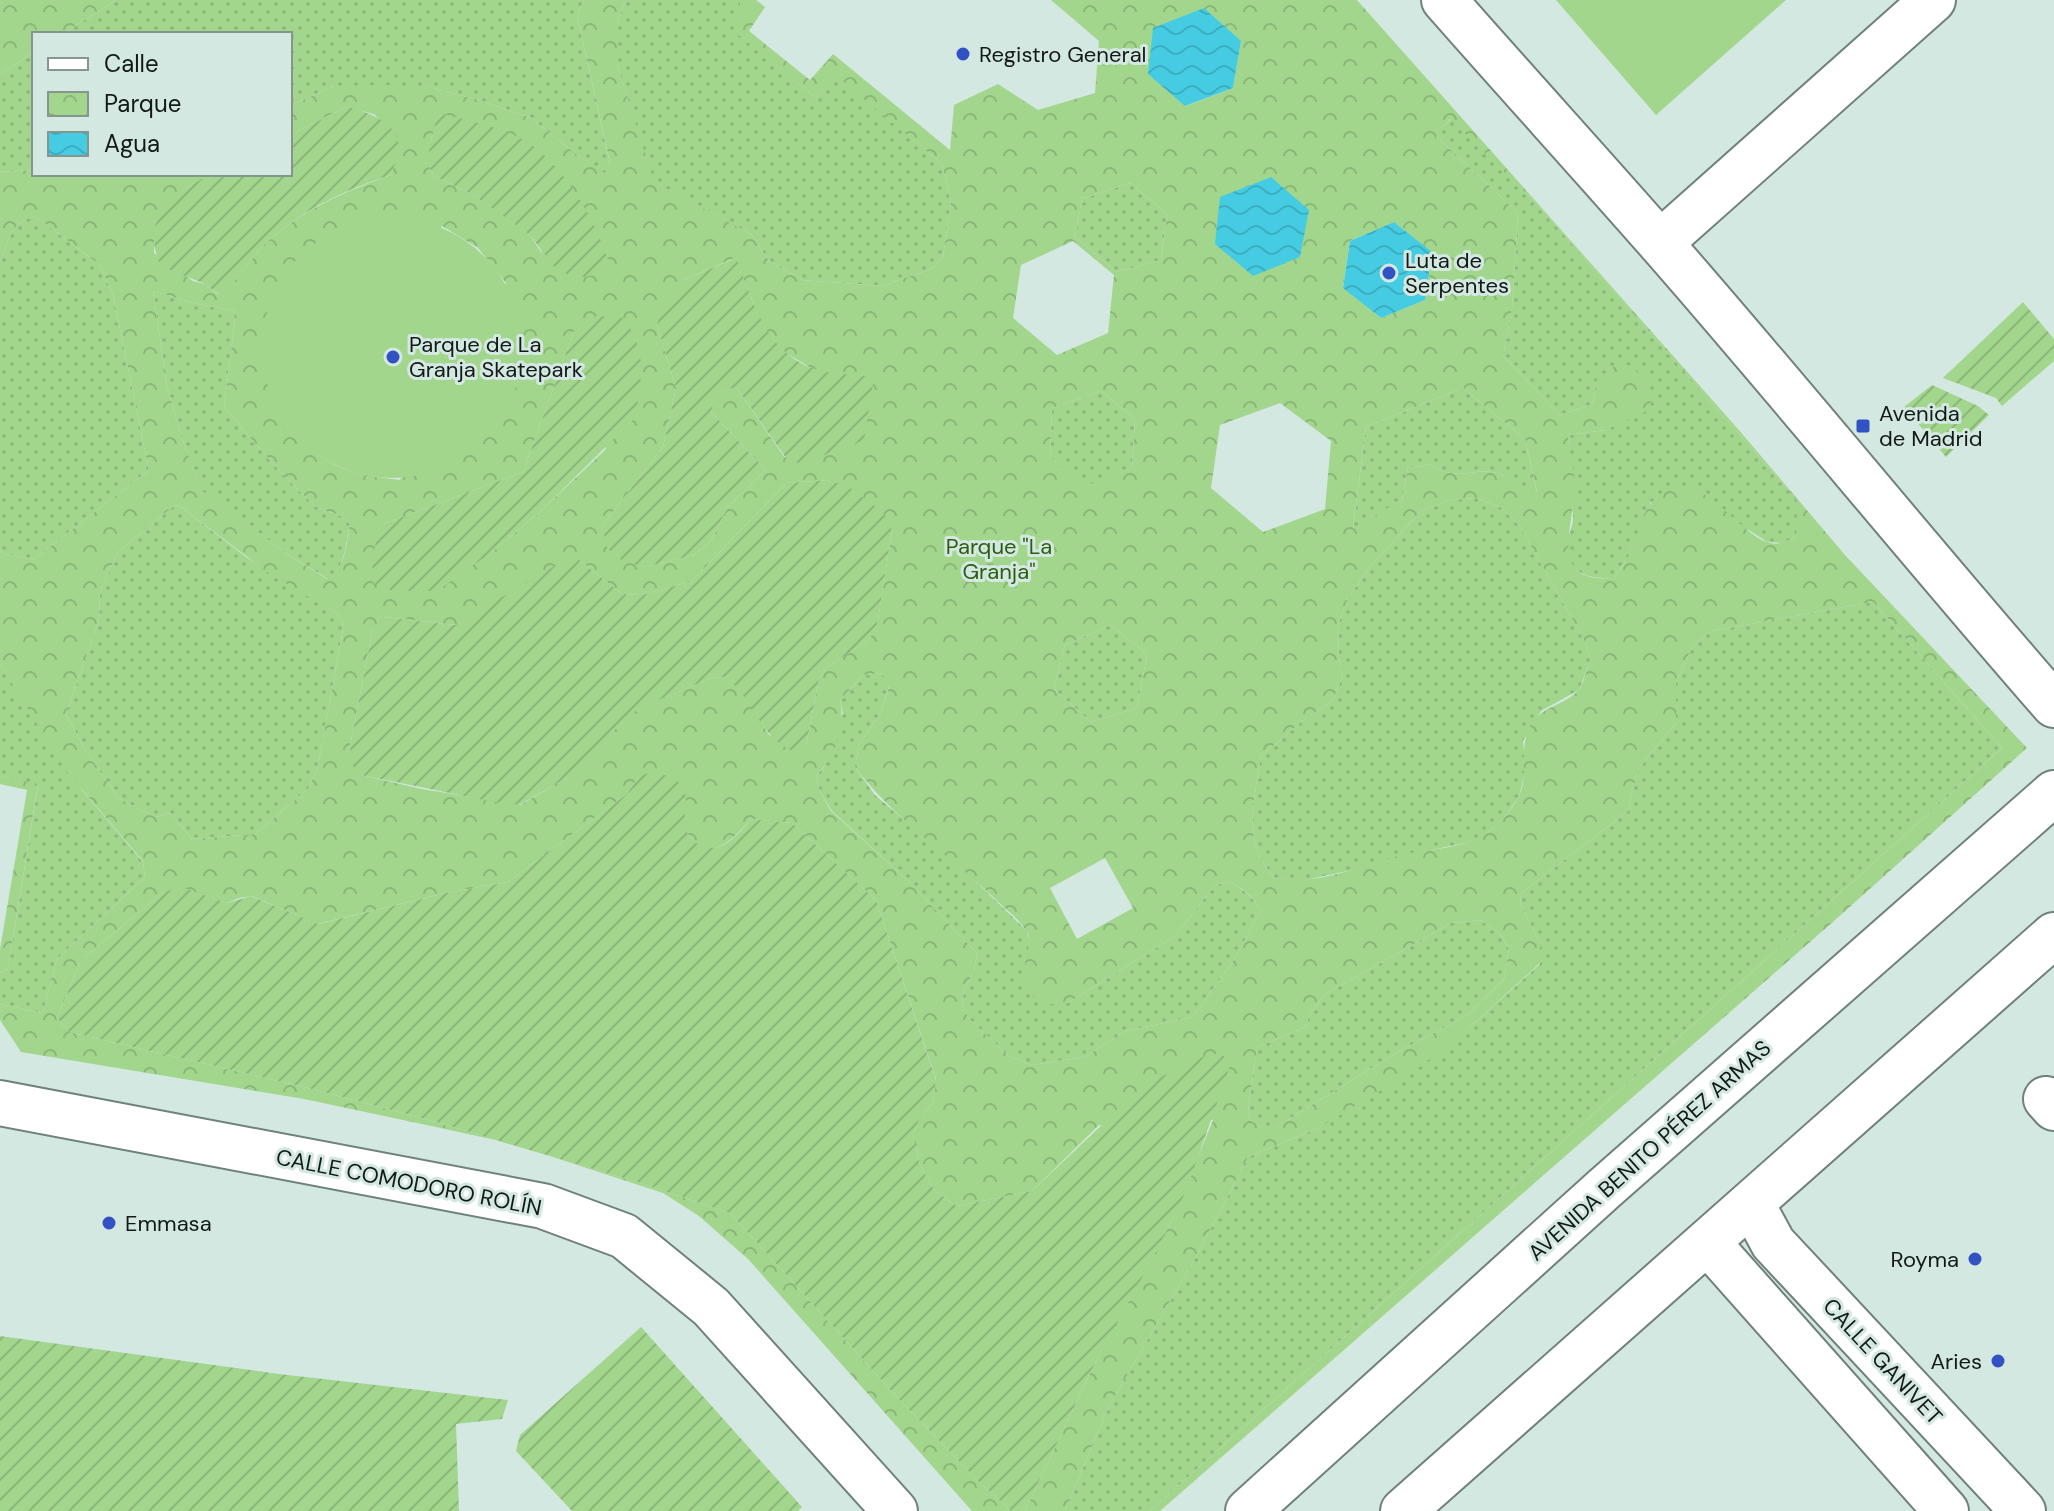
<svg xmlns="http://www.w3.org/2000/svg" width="2054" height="1511" font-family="'DM Sans',sans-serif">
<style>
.grass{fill:url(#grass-dots)}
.park{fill:url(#park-crowns);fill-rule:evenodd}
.garden{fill:url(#garden-furrows)}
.pitch{fill:#a3d68d}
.water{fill:url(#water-waves)}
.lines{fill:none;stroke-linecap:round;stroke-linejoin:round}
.minor-casing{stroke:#6f817b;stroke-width:48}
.minor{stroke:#fff;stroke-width:44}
.poi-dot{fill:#3251c2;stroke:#d3e8e1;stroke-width:3}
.labels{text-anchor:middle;stroke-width:6;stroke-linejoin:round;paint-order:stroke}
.poi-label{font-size:22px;fill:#121917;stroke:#d3e8e1;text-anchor:start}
.park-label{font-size:22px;fill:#2d5d0f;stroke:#d3e8e1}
.street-label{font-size:22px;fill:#121917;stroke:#d3e8e1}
</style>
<defs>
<pattern id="grass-dots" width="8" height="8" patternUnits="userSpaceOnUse" patternTransform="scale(2)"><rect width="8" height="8" fill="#a3d68d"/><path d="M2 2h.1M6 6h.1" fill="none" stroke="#8bb779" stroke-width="1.8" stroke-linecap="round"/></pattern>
<pattern id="park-crowns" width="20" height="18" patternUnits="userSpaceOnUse" patternTransform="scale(2)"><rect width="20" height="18" fill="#a3d68d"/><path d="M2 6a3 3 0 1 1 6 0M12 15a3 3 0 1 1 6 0" fill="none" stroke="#8bb779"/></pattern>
<pattern id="garden-furrows" width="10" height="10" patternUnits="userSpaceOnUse" patternTransform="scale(2)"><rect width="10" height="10" fill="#a3d68d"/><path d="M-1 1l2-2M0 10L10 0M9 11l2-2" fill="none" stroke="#8bb779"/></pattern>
<pattern id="water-waves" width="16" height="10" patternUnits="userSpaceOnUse" patternTransform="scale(2)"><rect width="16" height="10" fill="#45cce3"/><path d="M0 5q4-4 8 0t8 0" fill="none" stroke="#3bafc2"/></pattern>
</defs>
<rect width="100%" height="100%" fill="#d3e8e1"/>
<path class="grass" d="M116,0H584L577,15L610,164L605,174L578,156L531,118L479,100L433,88L334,86L290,106V34H62Z
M626,0H741L736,32L816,98L835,74L942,164L951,202L943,258L931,269L882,286L802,280L769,261L751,234L653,182L617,64V22Z
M34,52V170L0,172V74Z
M1451,119L1535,202L1799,502L1796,537L1782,543L1767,542L1749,530L1651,502L1628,558L1614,578C1590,580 1564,573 1567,543C1568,534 1573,527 1573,518C1573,490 1570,462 1568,435L1606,430L1597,380L1593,404L1560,415L1503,356L1512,309L1518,213L1435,135Z
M1130,183L1167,214L1161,260L1117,272L1075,237L1082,199Z
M35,216L100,265L113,295L149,470L34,559L5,554L0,550V262C9,240 10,223 35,216Z
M153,291L193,303L236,311L224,406C252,440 280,474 313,504C324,514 341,511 350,524C345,543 346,569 328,579L289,555L201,491L181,436L167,386Z
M1463,388L1525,439L1537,493C1531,491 1524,489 1519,486C1513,483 1509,478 1503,475C1476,464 1460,485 1430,464L1408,468L1402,500L1353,529L1366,427Z
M1101,391L1135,419L1132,468L1083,488L1050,457L1052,408Z
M1477,498L1502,508L1520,526L1584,640L1591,659L1579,690L1541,711L1523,741L1526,767L1519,797L1501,822L1479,838L1466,843L1396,857L1366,867L1296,882L1274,878L1260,858L1254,840L1252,811L1261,756L1300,723L1333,700L1343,675L1339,659L1338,625L1348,598L1370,567L1421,511L1450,500Z
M175,505L181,507L246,557L336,613L342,620L343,629L318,766L309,788L255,834L192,839L170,813L155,817L118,798L83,746L66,714L99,620L100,591L118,552Z
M1873,602L2002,748L1150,1511H1065L1108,1408L1198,1253L1248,1157L1318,1128L1469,1028L1540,964V943L1521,906L1520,894L1628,811L1638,769L1676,723V683L1692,647L1711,631Z
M1110,625L1147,654L1137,708L1091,722L1054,689L1065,645Z
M0,664L82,790L143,862L145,877L57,959L43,1013L0,1004V973L8,969L38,785L0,776Z
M882,673L889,686L880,714L859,744L855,767L875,795L966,872L1026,930L1031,945L1025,961L1068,1003L1175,936L1215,885L1229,882C1241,888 1255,897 1260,911L1236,957L1193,1017L1125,1031L1085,1057L1031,1065L1009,1056L969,1019L962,1004L964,990L974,971L977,953L904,877L832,811L820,792L816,776L824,767L843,713L840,700L863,675Z
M1480,920L1500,934L1509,949L1504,979L1466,1016L1396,1053L1276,1127H1262L1250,1120L1248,1111L1257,1047L1306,1027L1309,1015L1324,995L1451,923Z"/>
<path class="park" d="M0,0H116L62,34H34V52L0,74Z
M584,0H626L617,22V64L654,182L751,234L769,261L802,280L882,286L931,269L943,258L951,202L942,164L835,75L816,98L735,32L741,0H756L765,7L749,31L810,80L833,54L950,150L954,105L998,84L1038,110L1095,93L1099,41L1051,0H1357L1738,429L1845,555L2027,748L1834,921L1160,1511H1150L2002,748L1873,602L1711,631L1692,647L1676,683V723L1638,769L1628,811L1520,894L1521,906L1540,943V963L1469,1028L1417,1069L1318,1128L1248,1157L1198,1253L1108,1408L1065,1511H1025L1092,1369L1171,1222L1213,1120L1099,1125L1032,1191L957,1206L935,1191L920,1165L913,1136L919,1120L933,1103L936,1079L876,900L792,823L751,819C737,835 712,864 691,838C687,834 685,827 681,823C667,807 653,791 639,776L627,794L508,882L446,893L317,924L252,896L239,898L227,903L184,889L165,891L81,960L57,1018L69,1032L312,1089L436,1122L640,1183L730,1213L896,1396L977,1480L1011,1511H972L749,1260L699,1216L663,1193L513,1144L436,1127L304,1099L21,1052L0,1020V1004L43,1013L57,959L145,877L143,861L67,772L0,664V550L5,554L34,559L149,470L113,295L100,265L35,216C10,223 9,240 0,262V172L34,170V174H212L188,186L155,223L154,253L193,281L205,284L217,294C235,287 253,254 269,240C306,208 346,191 391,175L399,150L395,134L374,114L346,107L290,135V106L334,86L390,85L433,88L479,100L531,118L578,156L605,173L610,163L577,15ZM1241,41L1233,88L1186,106ZM1450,119L1535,202L1798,501L1796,537C1787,541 1777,546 1767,542C1735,531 1702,468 1662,493C1640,507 1639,536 1628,557C1625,564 1619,571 1614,578C1546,584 1574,528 1575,486C1575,469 1569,452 1568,435L1606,430L1651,409L1650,381L1622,361L1597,379L1593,404L1560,415L1503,356L1512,309L1518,213L1436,136ZM486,125L543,255L530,235L507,218L472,194L434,176L429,166L432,136ZM1130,183L1167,214L1161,260L1117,272L1075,237L1082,199ZM1394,222L1432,253L1425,300L1381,318L1343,287L1350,241ZM442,226L478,248L506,283L400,480C342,473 327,467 287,425ZM1073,241L1114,275L1108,333L1057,355L1013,318L1021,265ZM735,258L763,327L784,352L813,369L785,458L736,387L715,394L711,412L766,470L727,508L711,541L694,555L645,567L602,526L663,447L676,388L657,325L683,280ZM153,291L193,303L236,311L224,406C252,440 280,474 313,504C324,514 341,511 350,524C346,543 346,570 327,579L289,555L201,490L181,436L167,386ZM574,331L606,449L542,510L492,552L383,524L523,472ZM1463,388L1525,439L1537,492C1524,489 1515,480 1503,475C1476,464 1460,485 1430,464L1408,468L1402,500L1353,528L1366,427ZM1101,391L1135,419L1132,468L1083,487L1050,457L1052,408ZM1280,403L1331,441L1325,509L1263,532L1211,488L1220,425ZM829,480L892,531L877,625L868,641L827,667L819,679L806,746L769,735L741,689L726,677L711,678L638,708L613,731L592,763L520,805L422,789L361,775L350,746L373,628L384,617L455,625L578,559L622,594L642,595L692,581L786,483ZM1477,498L1502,508L1520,526L1584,640L1591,659C1587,668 1585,679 1580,688C1569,704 1543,705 1531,724C1517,747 1531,776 1517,800C1507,816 1494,830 1477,838C1457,849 1428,849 1406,854C1362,864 1319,887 1274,878L1260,858L1254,840L1252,811L1261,756L1300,723L1333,700L1343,675L1339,659L1338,625L1348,598L1370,567L1421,511L1450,500ZM175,505L181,507L270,574L336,613L342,620L343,629L318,766L309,788L255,834L192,839L170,813L155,817L118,798L83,746L66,714L99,620L100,591L118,552ZM1110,625L1147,654L1137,708L1091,722L1054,689L1065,645ZM882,673L889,687L880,714L859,744L855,767C893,818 948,854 994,898C1004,908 1017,917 1025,929C1034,941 1026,950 1025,963C1021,994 1039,1009 1068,1003L1175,936L1215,885L1229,882C1242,888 1255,897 1260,911L1236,957L1193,1017L1125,1031L1085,1057L1031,1065L1009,1056L969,1019L962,1004L964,990L974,971L977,953L904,877L831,811L820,792L816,776C835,755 846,728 840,700L863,675ZM1105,858L1133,908L1077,939L1050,888ZM1480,920L1500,934L1509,949L1504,979L1466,1016L1396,1053L1276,1127H1262L1250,1120L1248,1111L1257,1047L1306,1027L1309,1015L1324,995L1451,923Z
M0,776L38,784L8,969L0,973V949L27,790L0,784Z"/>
<path class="garden" d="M346,107C367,111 399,122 399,149C399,157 393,168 391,175C345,190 306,208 269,240C253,254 235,287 218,294L205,284L161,266C144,231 158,201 192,184C199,181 207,175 215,174C239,170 266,174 290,174V135Z
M443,114C466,120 491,125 514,135C558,154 594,216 608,260L600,273L585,277L569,275L555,268L530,235L472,194L434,176L429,166L428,156L436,120Z
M736,258C753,300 764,350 812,368C830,375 855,374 874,377L864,440L800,464L786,458L736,387L716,394L711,412L766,470L727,508L711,541L694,555L645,567L623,561L607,548L602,526L663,447L676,388L657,325L664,302L683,280Z
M2023,302L2054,339V361L2002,406L1996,398L1943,378Z
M597,316L624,318L636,338L642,367L636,417L542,510L492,552L437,591H393L374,584C370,563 374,544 383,524L523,472L574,331Z
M1932,385L1978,406L1989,415L1946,457L1904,407Z
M829,480L852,489L884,513L892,531L877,625L868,641L827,667L819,679L806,746L796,752C761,741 754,699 726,677L711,678L639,708L613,731L593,763L519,805L494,802L361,775L353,766L350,746L373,628L384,617L455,625L563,561L578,559L622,594L642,595L692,581L786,483Z
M652,772C661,774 674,776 680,784C691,799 683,811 685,826C686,832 691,839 695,842C718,859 737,836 751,819L792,823L876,900L936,1080L933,1103L919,1120L913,1136L920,1165L935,1191L957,1206L1032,1191L1144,1085L1205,1056L1220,1053L1231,1063L1186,1191L1158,1248L1092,1369L1025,1511H1011L977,1480L896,1396L730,1213L640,1183L436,1122L312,1089L69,1032L57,1018L81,960L165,891L184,888L227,903L251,896L318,924L446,893L508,882L627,794L639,776Z
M641,1327L802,1507L798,1511H572L516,1451L520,1435Z
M0,1336L279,1374L508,1400L502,1419L456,1424L459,1511H0Z"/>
<path class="pitch" d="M1556,0H1786L1656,115Z
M262 348a130 130 0 1 1 260 0a130 130 0 1 1-260 0Z"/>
<path class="water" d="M1204,8L1241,41L1233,88L1185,106L1148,74L1153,28Z
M1271,177L1309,210L1300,257L1253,276L1215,244L1220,197Z
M1394,222L1432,252L1425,300L1381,318L1343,288L1350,241Z"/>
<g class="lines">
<defs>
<path id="minor" d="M1444,0C1516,82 1590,163 1661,244C1794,396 1921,553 2054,705
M1660,243L1933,0
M2046,1099L2054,1108
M0,1103L543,1206L624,1236L711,1307L895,1511
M1752,1204L1773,1243L2023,1511
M1708,1243L1946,1511
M1248,1511L1605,1188L2054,793
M1403,1511L2054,935"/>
</defs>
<use href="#minor" class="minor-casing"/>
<use href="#minor" class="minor"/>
</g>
<g class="poi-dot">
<circle cx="963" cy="54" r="8"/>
<circle cx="1389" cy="273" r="8"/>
<circle cx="393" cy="357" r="8"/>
<rect x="1855" y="418" width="16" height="16" rx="4"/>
<circle cx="109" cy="1223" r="8"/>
<circle cx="1975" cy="1259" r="8"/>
<circle cx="1998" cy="1361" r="8"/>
</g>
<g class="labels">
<g class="poi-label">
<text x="979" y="62">Registro General</text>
<text x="1405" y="268">Luta de<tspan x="1405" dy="25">Serpentes</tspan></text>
<text x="409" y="352">Parque de La<tspan x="409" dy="25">Granja Skatepark</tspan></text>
<text x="1879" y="421">Avenida<tspan x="1879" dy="25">de Madrid</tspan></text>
<text x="125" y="1231">Emmasa</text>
<text x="1959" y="1267" text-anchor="end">Royma</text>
<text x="1982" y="1369" text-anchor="end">Aries</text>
</g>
<g class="park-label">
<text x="999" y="554">Parque "La<tspan x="999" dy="25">Granja"</tspan></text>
</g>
<g class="street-label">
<text transform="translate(1649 1150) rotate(-42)" y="8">AVENIDA BENITO PÉREZ ARMAS</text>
<text transform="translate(409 1182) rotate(11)" y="8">CALLE COMODORO ROLÍN</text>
<text transform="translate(1883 1361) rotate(47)" y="8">CALLE GANIVET</text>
</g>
</g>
<rect x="32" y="32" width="260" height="144" fill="#d3e8e1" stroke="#869590" stroke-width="2"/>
<rect x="48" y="58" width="40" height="12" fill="#ffffff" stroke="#869590" stroke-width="2"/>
<text x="104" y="72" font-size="24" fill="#121917">Calle</text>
<rect x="48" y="92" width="40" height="24" fill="url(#park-crowns)" stroke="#869590" stroke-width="2"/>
<text x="104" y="112" font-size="24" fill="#121917">Parque</text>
<rect x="48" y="132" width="40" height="24" fill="url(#water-waves)" stroke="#869590" stroke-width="2"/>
<text x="104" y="152" font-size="24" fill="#121917">Agua</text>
</svg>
